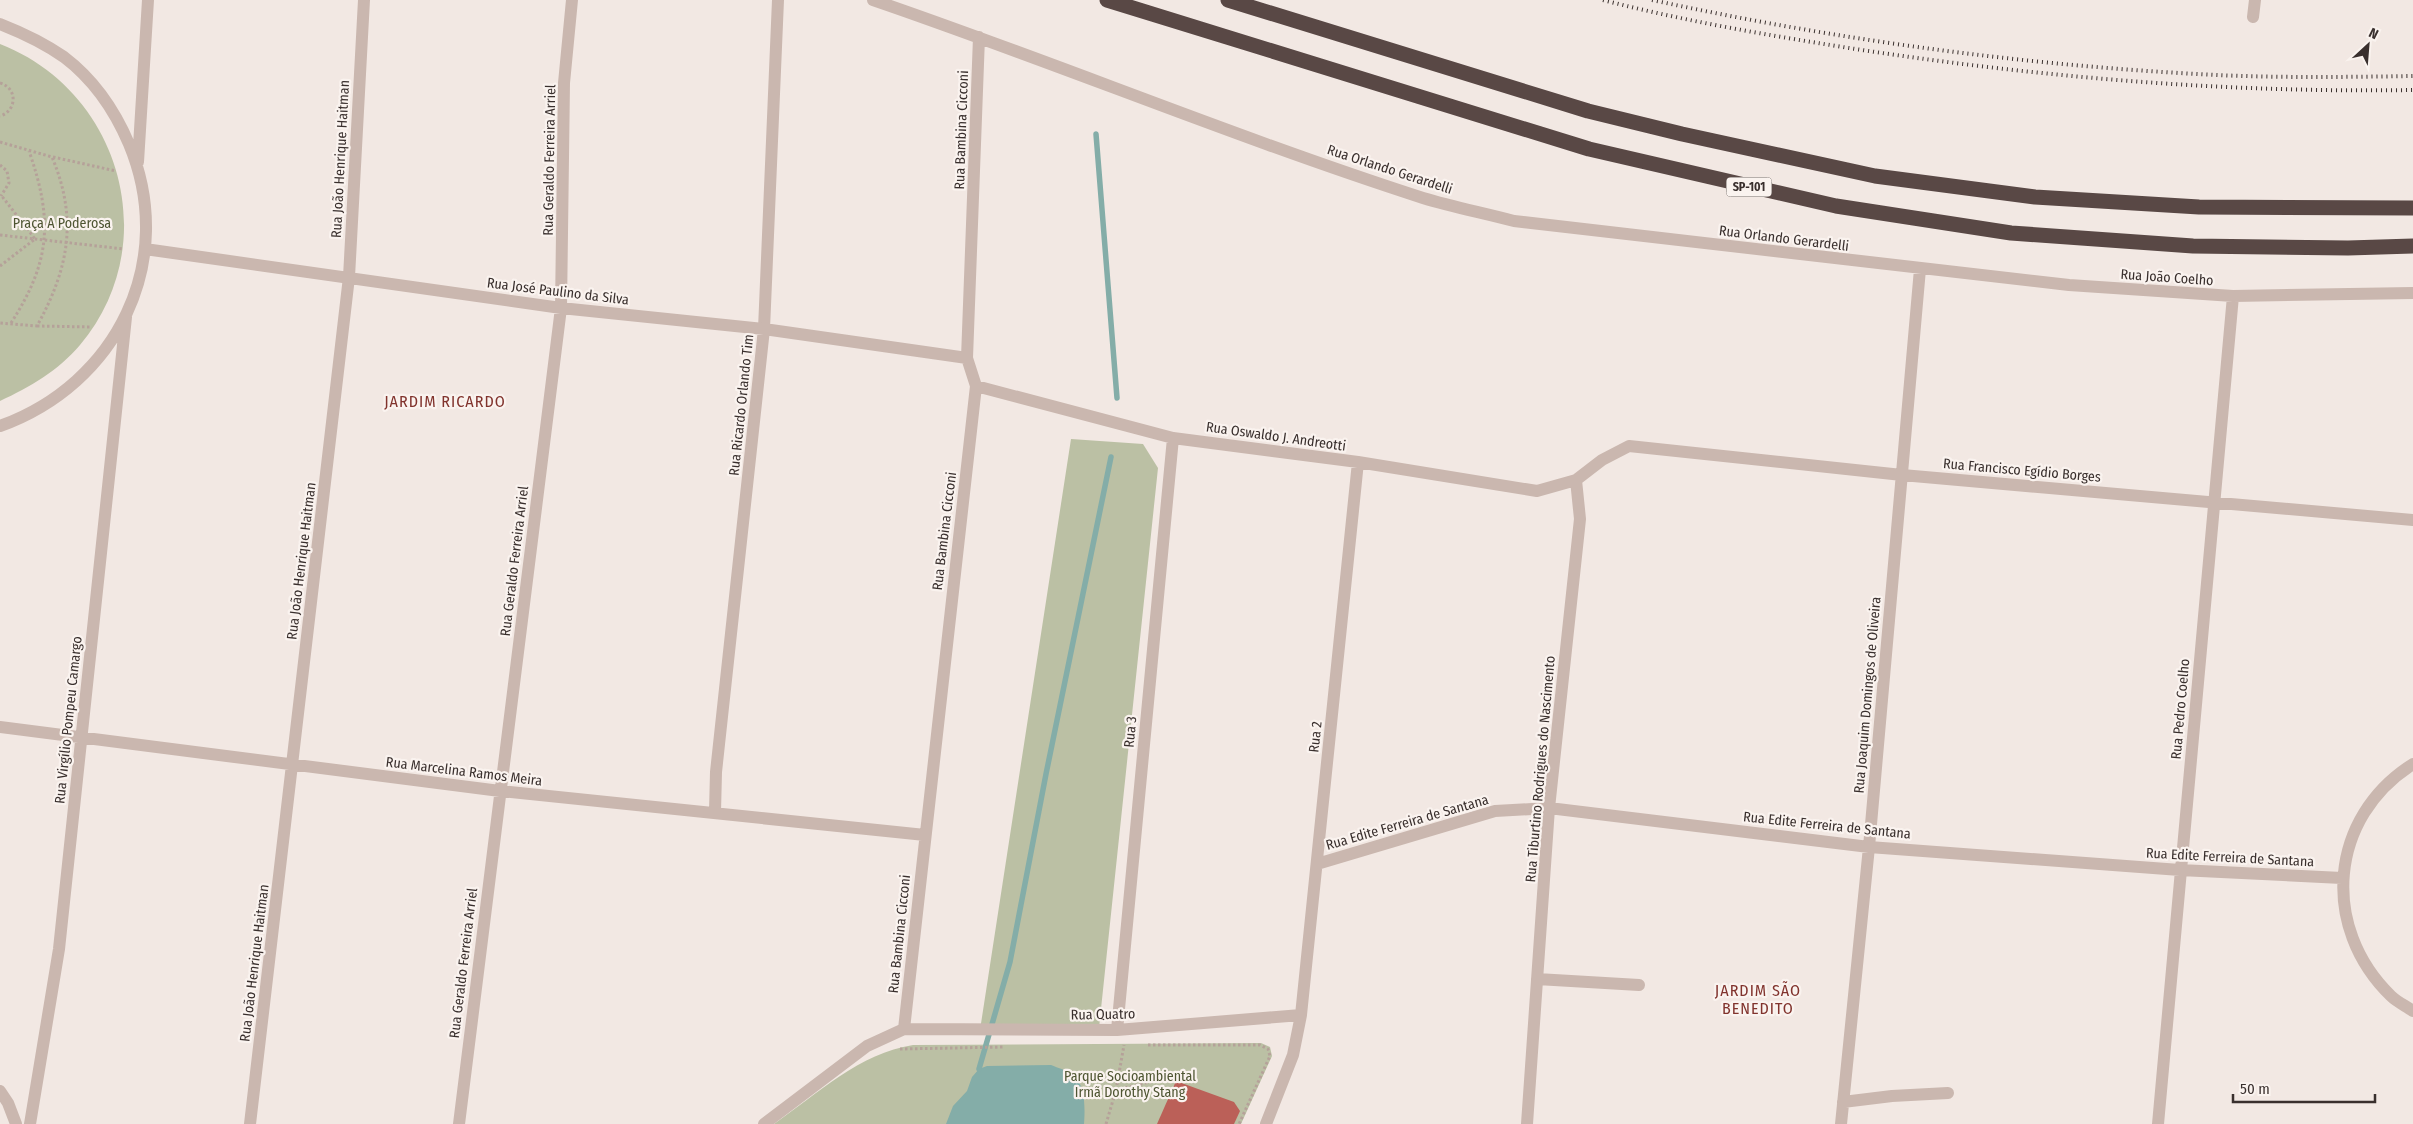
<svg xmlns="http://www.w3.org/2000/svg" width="2413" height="1124" font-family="'Fira Sans Condensed',sans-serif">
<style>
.green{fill:#bbc0a4}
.water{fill:#84ada8}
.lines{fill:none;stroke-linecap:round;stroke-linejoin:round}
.stream{stroke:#84ada8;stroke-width:5.5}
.building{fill:#bb6058}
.path{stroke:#b5a199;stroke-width:3;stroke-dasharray:2.5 2.5;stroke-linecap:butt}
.minor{stroke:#cab7af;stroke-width:12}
.highway{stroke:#594845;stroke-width:15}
.rail{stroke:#392f2d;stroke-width:4;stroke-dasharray:1 4;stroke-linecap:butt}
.labels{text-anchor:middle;stroke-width:4.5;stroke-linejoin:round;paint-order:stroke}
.shield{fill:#faf3ef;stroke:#736a67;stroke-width:1}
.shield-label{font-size:12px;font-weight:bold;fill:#392f2d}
.street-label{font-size:14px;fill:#392f2d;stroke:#faf3ef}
.park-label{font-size:14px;fill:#4e5532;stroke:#faf3ef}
.quarter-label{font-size:16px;letter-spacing:1px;fill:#81332d;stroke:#faf3ef}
</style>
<rect width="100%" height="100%" fill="#f2e8e3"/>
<path class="green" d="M0,44C121,91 165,244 80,345C58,371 30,387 0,401Z
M1071,439L1143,444L1158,468L1099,1028L980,1030Z
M1261,1043L1270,1047L1272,1056L1241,1124H774C817,1094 860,1053 913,1045Z"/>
<path class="water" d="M1051,1065C1058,1068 1067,1070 1073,1075C1086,1085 1085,1110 1084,1124H946L953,1106L967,1091L972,1077L979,1069L987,1066Z"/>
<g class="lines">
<path class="stream" d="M1096,134L1117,398
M979,1069L1010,962L1046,774L1111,457"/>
</g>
<path class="building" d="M1176,1081L1234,1102L1240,1111L1234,1124H1157Z"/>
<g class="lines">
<path class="path" d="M0,83C18,88 17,111 0,116
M0,142L52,157C78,219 69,268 37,326L0,323
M53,157L116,171
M0,165L7,171L9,183L1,196
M0,235L124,249
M0,266L35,239L1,195
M11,323C51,261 53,220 29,151
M37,326L92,327
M1148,1045H1260L1268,1049L1270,1056L1239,1124
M900,1049L1004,1047
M1116,1090L1124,1045
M1106,1124L1116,1090L1179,1075"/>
<path class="minor" d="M873,0C1057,63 1237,138 1423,198C1453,207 1484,213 1514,221L2069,285L2233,296L2413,293
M2253,17L2255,0
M0,24C23,33 44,43 64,57C93,79 115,111 129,144C178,261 117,384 0,426
M138,162L148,0
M145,249L561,308L764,329L967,358
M976,386L1173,438L1358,462L1537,491L1576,480
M0,727L500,791L925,835
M2413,764C2329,817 2320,927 2391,996C2397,1002 2406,1006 2413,1011
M715,812L716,772L764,329L778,0
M1317,864L1495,811L1549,808L1869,847L2180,870L2342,878
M1537,979L1639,985
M904,1029L976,386L967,358L979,37
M1117,1030L1173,438
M0,1091L8,1103L16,1124
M1843,1102L1892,1096L1948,1093
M30,1124L59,949L126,317
M250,1124L349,277L364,0
M459,1124L561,308L564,83L572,0
M764,1124L867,1046L904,1029L1117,1030L1301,1015
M1266,1124L1293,1055L1301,1015L1358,462
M1527,1124L1549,808L1580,519L1576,480L1602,460L1629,446L1902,475L2413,520
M1841,1124L1869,847L1920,269
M2158,1124L2233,296"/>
<path class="highway" d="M1107,0L1589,149L1836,206L2011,233L2193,246L2348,248L2413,246
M1228,0L1588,111L1682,134L1875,176L2035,197L2199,207L2413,208"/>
<path class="rail" d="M1603,0C1684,21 1767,35 1849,48C2036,77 2224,93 2413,90
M1652,0C1838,40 2027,66 2217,75C2282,78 2348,77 2413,76"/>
</g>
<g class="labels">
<rect class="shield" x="1726.5" y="177.5" width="45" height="19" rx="4"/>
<g class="shield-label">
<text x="1749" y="191">SP-101</text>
</g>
<g class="street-label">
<text transform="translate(961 130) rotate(-88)" y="5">Rua Bambina Cicconi</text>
<text transform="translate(340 159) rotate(-87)" y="5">Rua João Henrique Haitman</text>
<text transform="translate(549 160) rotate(-89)" y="5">Rua Geraldo Ferreira Arriel</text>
<text transform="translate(1390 169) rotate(18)" y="5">Rua Orlando Gerardelli</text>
<text transform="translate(1784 238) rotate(7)" y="5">Rua Orlando Gerardelli</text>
<text transform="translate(2167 277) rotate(4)" y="5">Rua João Coelho</text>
<text transform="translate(558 291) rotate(7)" y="5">Rua José Paulino da Silva</text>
<text transform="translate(741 405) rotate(-84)" y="5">Rua Ricardo Orlando Tim</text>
<text transform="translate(1276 436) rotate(8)" y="5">Rua Oswaldo J. Andreotti</text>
<text transform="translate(2022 470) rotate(5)" y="5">Rua Francisco Egídio Borges</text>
<text transform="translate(944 531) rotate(-83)" y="5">Rua Bambina Cicconi</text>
<text transform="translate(301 561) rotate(-83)" y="5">Rua João Henrique Haitman</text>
<text transform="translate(514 561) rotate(-83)" y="5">Rua Geraldo Ferreira Arriel</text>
<text transform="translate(1867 695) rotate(-85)" y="5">Rua Joaquim Domingos de Oliveira</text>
<text transform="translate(2180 709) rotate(-85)" y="5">Rua Pedro Coelho</text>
<text transform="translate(68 720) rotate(-84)" y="5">Rua Virgílio Pompeu Camargo</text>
<text transform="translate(1130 732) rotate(-85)" y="5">Rua 3</text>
<text transform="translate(1315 737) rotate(-84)" y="5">Rua 2</text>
<text transform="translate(1540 769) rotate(-85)" y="5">Rua Tiburtino Rodrigues do Nascimento</text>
<text transform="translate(464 771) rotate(7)" y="5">Rua Marcelina Ramos Meira</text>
<text transform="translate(1407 822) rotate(-16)" y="5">Rua Edite Ferreira de Santana</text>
<text transform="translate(1827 825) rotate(6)" y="5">Rua Edite Ferreira de Santana</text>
<text transform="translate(2230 857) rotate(3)" y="5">Rua Edite Ferreira de Santana</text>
<text transform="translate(899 934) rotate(-84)" y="5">Rua Bambina Cicconi</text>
<text transform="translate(254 963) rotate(-83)" y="5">Rua João Henrique Haitman</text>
<text transform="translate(463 963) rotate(-83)" y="5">Rua Geraldo Ferreira Arriel</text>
<text transform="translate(1103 1014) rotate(-1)" y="5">Rua Quatro</text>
</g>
<g class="park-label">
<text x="62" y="228">Praça A Poderosa</text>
<text x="1130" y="1081">Parque Socioambiental<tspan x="1130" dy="16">Irmã Dorothy Stang</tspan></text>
</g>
<g class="quarter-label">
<text x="445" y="407">JARDIM RICARDO</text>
<text x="1758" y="996">JARDIM SÃO<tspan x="1758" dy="18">BENEDITO</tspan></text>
</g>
</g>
<g transform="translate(2368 45) rotate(26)" stroke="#faf3ef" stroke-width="4" paint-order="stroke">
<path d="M0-4L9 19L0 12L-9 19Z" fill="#392f2d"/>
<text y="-8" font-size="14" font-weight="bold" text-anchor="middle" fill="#392f2d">N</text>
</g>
<path d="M2233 1094v8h142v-8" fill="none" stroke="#392f2d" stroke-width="2.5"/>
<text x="2240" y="1094" font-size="15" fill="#392f2d" stroke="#faf3ef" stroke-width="4" paint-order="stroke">50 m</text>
</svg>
